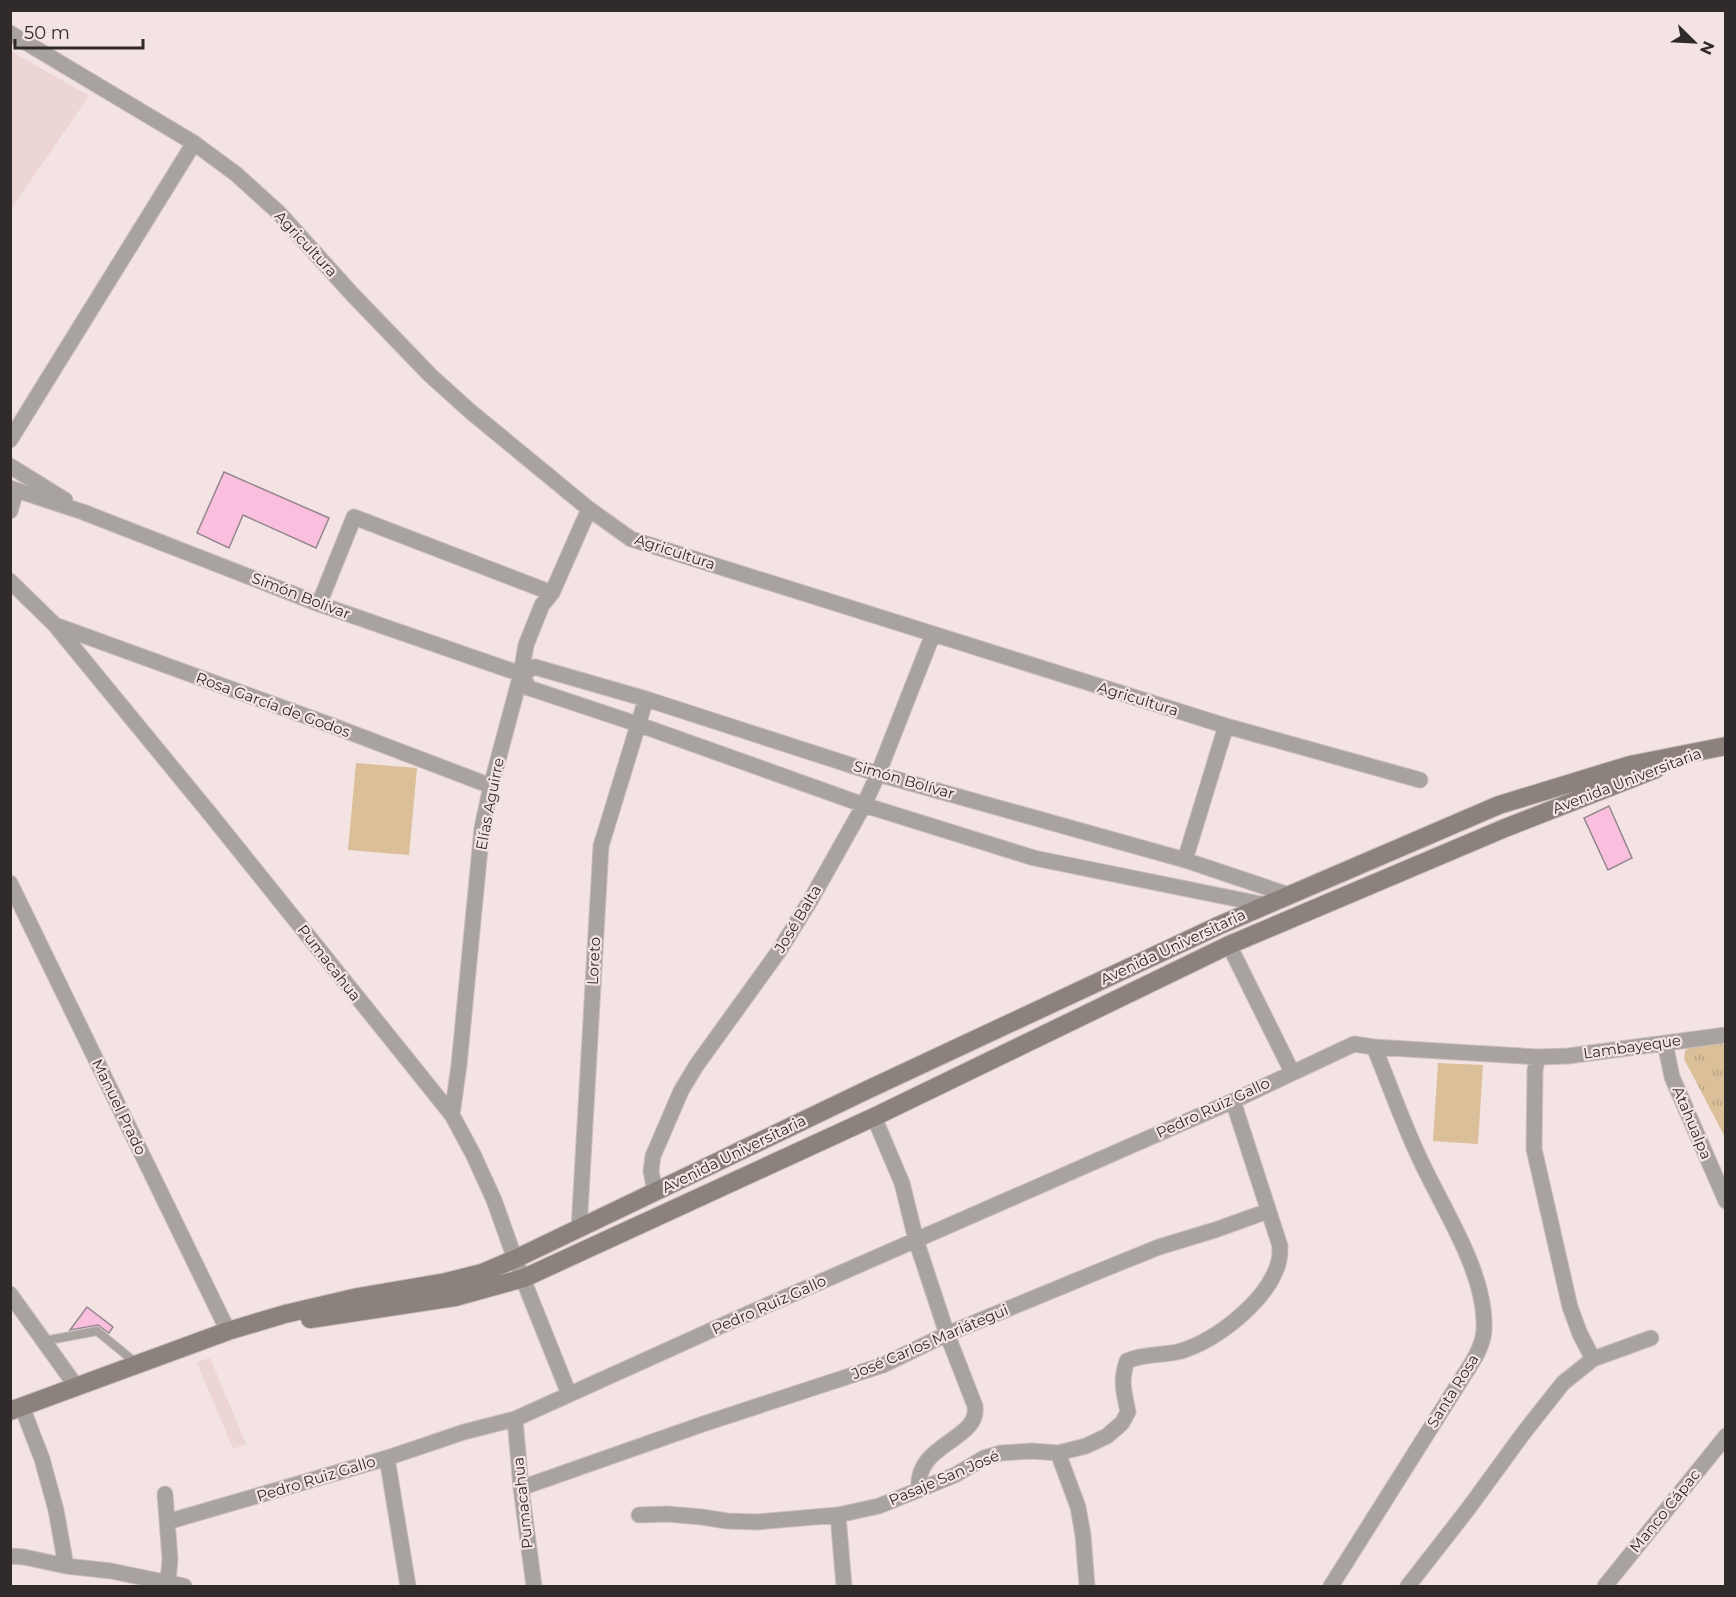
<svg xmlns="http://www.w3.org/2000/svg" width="1736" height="1597" font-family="Montserrat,sans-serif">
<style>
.built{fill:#edd4d5}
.grass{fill:#dabf98}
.park{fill:url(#park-tufts)}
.building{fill:#fabede;stroke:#94878d;stroke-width:1.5}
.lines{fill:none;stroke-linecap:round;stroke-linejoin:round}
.lane-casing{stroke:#cdbebe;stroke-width:10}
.street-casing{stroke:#cdbebe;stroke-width:17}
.secondary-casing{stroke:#cdbebe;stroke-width:20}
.lane{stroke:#a9a3a0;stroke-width:8}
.street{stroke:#a9a3a0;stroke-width:15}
.secondary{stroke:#8b827e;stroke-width:18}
.labels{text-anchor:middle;stroke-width:4.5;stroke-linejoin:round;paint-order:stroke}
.street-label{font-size:15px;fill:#302a2a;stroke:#f4e3e3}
</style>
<defs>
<pattern id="park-tufts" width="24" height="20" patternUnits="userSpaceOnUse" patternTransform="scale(1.5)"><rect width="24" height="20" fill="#dabf98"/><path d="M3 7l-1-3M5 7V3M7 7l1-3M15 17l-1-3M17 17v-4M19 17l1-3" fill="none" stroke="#bba483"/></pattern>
</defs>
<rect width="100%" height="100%" fill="#f4e3e3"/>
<path class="built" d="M11,51L89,96L11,209Z
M210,1358L246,1444L233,1449L197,1362Z"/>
<path class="grass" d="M356,763L417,768L409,855L348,850Z
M1438,1063L1483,1065L1478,1144L1433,1141Z"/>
<path class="park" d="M1725,1042V1137L1684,1059L1685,1051L1690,1046Z"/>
<path class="building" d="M224,472L329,518L316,548L243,515L229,548L197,533Z
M1609,806L1632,858L1608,870L1584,818Z
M87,1307L113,1327L109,1333L98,1325L70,1330Z"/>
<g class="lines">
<defs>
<path id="lane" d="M44,1341L97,1331L136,1363"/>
<path id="street" d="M10,33L194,143L236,174L279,213L352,294L430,375L471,412L589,509L631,539L1226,726L1420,780
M10,440L194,143
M10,466L65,500
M10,488L83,512L319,604L521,674L529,688L637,724L864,805L1034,858L1266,905
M10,511L16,491
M10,581L55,625L211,815L452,1115L473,1154L494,1200L515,1259L569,1394
M319,604L354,517L552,593
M55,625L336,727L491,786
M521,674L535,667L646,699L878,774L1185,860L1289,895
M1185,860L1226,726
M10,883L228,1331
M1229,945L1292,1072
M1665,1043L1672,1077L1726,1201
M1538,1057L1535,1070L1534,1149L1570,1307L1580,1334L1593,1359
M452,1115L459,1065L482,828L491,786L521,674L526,645L542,605L552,593L589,509
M874,1117L902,1183L916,1240L947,1334L975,1406C980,1441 914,1443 919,1490
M655,1192L651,1171L653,1156L681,1091L696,1066L779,951L810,901L864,805L878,774L933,634
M579,1229L601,846L646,699
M10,1294L76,1386
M22,1407L42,1459L56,1510L66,1566
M515,1419L521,1488L534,1586
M1058,1453L1078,1507L1083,1535L1087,1586
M387,1458L408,1586
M521,1488L703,1424L883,1365L947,1334L1102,1270L1159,1247L1215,1230L1268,1211
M165,1494L170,1559L168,1582
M639,1515L667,1514L702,1517L727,1521L757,1522L838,1515L879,1506L955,1475L984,1458L1001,1453L1032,1451L1058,1453L1086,1446L1107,1436L1122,1423L1128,1412C1124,1392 1120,1381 1127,1361C1144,1353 1163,1356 1181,1351C1217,1340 1267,1301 1278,1264C1280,1259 1280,1252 1280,1246L1233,1101
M838,1515L844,1586
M167,1522L387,1458L464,1432L515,1419L745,1315L1233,1101L1354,1044L1374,1047L1538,1057L1568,1056L1726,1035
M10,1556L24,1557L66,1566L111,1571L184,1586
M1331,1586L1459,1383C1469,1367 1483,1349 1484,1330C1487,1273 1442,1208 1419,1157C1402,1121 1389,1083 1374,1047
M1408,1586L1468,1509L1525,1431L1563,1383L1593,1359L1651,1338
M1605,1586L1726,1436"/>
<path id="secondary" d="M310,1319L455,1297L524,1278L874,1117L1229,945L1505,828L1656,769
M10,1411L228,1331L285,1314L358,1297L446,1282L482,1273L515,1259L867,1090L1220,925L1499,805L1630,765L1726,746"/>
</defs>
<use href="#lane" class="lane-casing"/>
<use href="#street" class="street-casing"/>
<use href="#secondary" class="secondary-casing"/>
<use href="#lane" class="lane"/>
<use href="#street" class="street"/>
<use href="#secondary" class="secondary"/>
</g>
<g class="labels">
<g class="street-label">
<text transform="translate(306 244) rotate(47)" y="5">Agricultura</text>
<text transform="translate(675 552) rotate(18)" y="5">Agricultura</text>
<text transform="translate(301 596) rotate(21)" y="5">Simón Bolívar</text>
<text transform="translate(1138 699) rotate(17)" y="5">Agricultura</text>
<text transform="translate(273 705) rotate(20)" y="5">Rosa García de Godos</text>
<text transform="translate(904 780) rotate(16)" y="5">Simón Bolívar</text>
<text transform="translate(1627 781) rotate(-21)" y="5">Avenida Universitaria</text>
<text transform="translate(490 804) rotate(-79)" y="5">Elías Aguirre</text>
<text transform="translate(798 919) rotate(-59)" y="5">José Balta</text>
<text transform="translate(1173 947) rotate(-25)" y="5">Avenida Universitaria</text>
<text transform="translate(594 961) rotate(-87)" y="5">Loreto</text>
<text transform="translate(329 963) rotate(52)" y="5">Pumacahua</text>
<text transform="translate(1632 1047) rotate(-8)" y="5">Lambayeque</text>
<text transform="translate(119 1107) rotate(64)" y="5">Manuel Prado</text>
<text transform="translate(1213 1108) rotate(-25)" y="5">Pedro Ruiz Gallo</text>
<text transform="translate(1692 1123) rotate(67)" y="5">Atahualpa</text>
<text transform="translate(734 1154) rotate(-26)" y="5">Avenida Universitaria</text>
<text transform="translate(769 1305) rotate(-24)" y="5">Pedro Ruiz Gallo</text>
<text transform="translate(930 1342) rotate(-23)" y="5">José Carlos Mariátegui</text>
<text transform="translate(1453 1391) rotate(-58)" y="5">Santa Rosa</text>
<text transform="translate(944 1478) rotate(-23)" y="5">Pasaje San José</text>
<text transform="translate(316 1479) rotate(-17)" y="5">Pedro Ruiz Gallo</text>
<text transform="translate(523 1503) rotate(-96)" y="5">Pumacahua</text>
<text transform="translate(1665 1511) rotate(-51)" y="5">Manco Cápac</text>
</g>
</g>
<rect width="1736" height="1597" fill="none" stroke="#302a2a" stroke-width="24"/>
<g transform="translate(1694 42) rotate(114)" stroke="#f4e3e3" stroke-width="4.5" paint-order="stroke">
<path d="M0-4.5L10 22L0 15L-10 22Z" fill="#302a2a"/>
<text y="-9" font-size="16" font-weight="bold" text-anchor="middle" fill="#302a2a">N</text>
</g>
<path d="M15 39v9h128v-9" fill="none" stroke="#302a2a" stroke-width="3"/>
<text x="24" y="39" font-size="18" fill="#302a2a" stroke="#f4e3e3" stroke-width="4.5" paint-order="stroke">50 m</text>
</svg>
